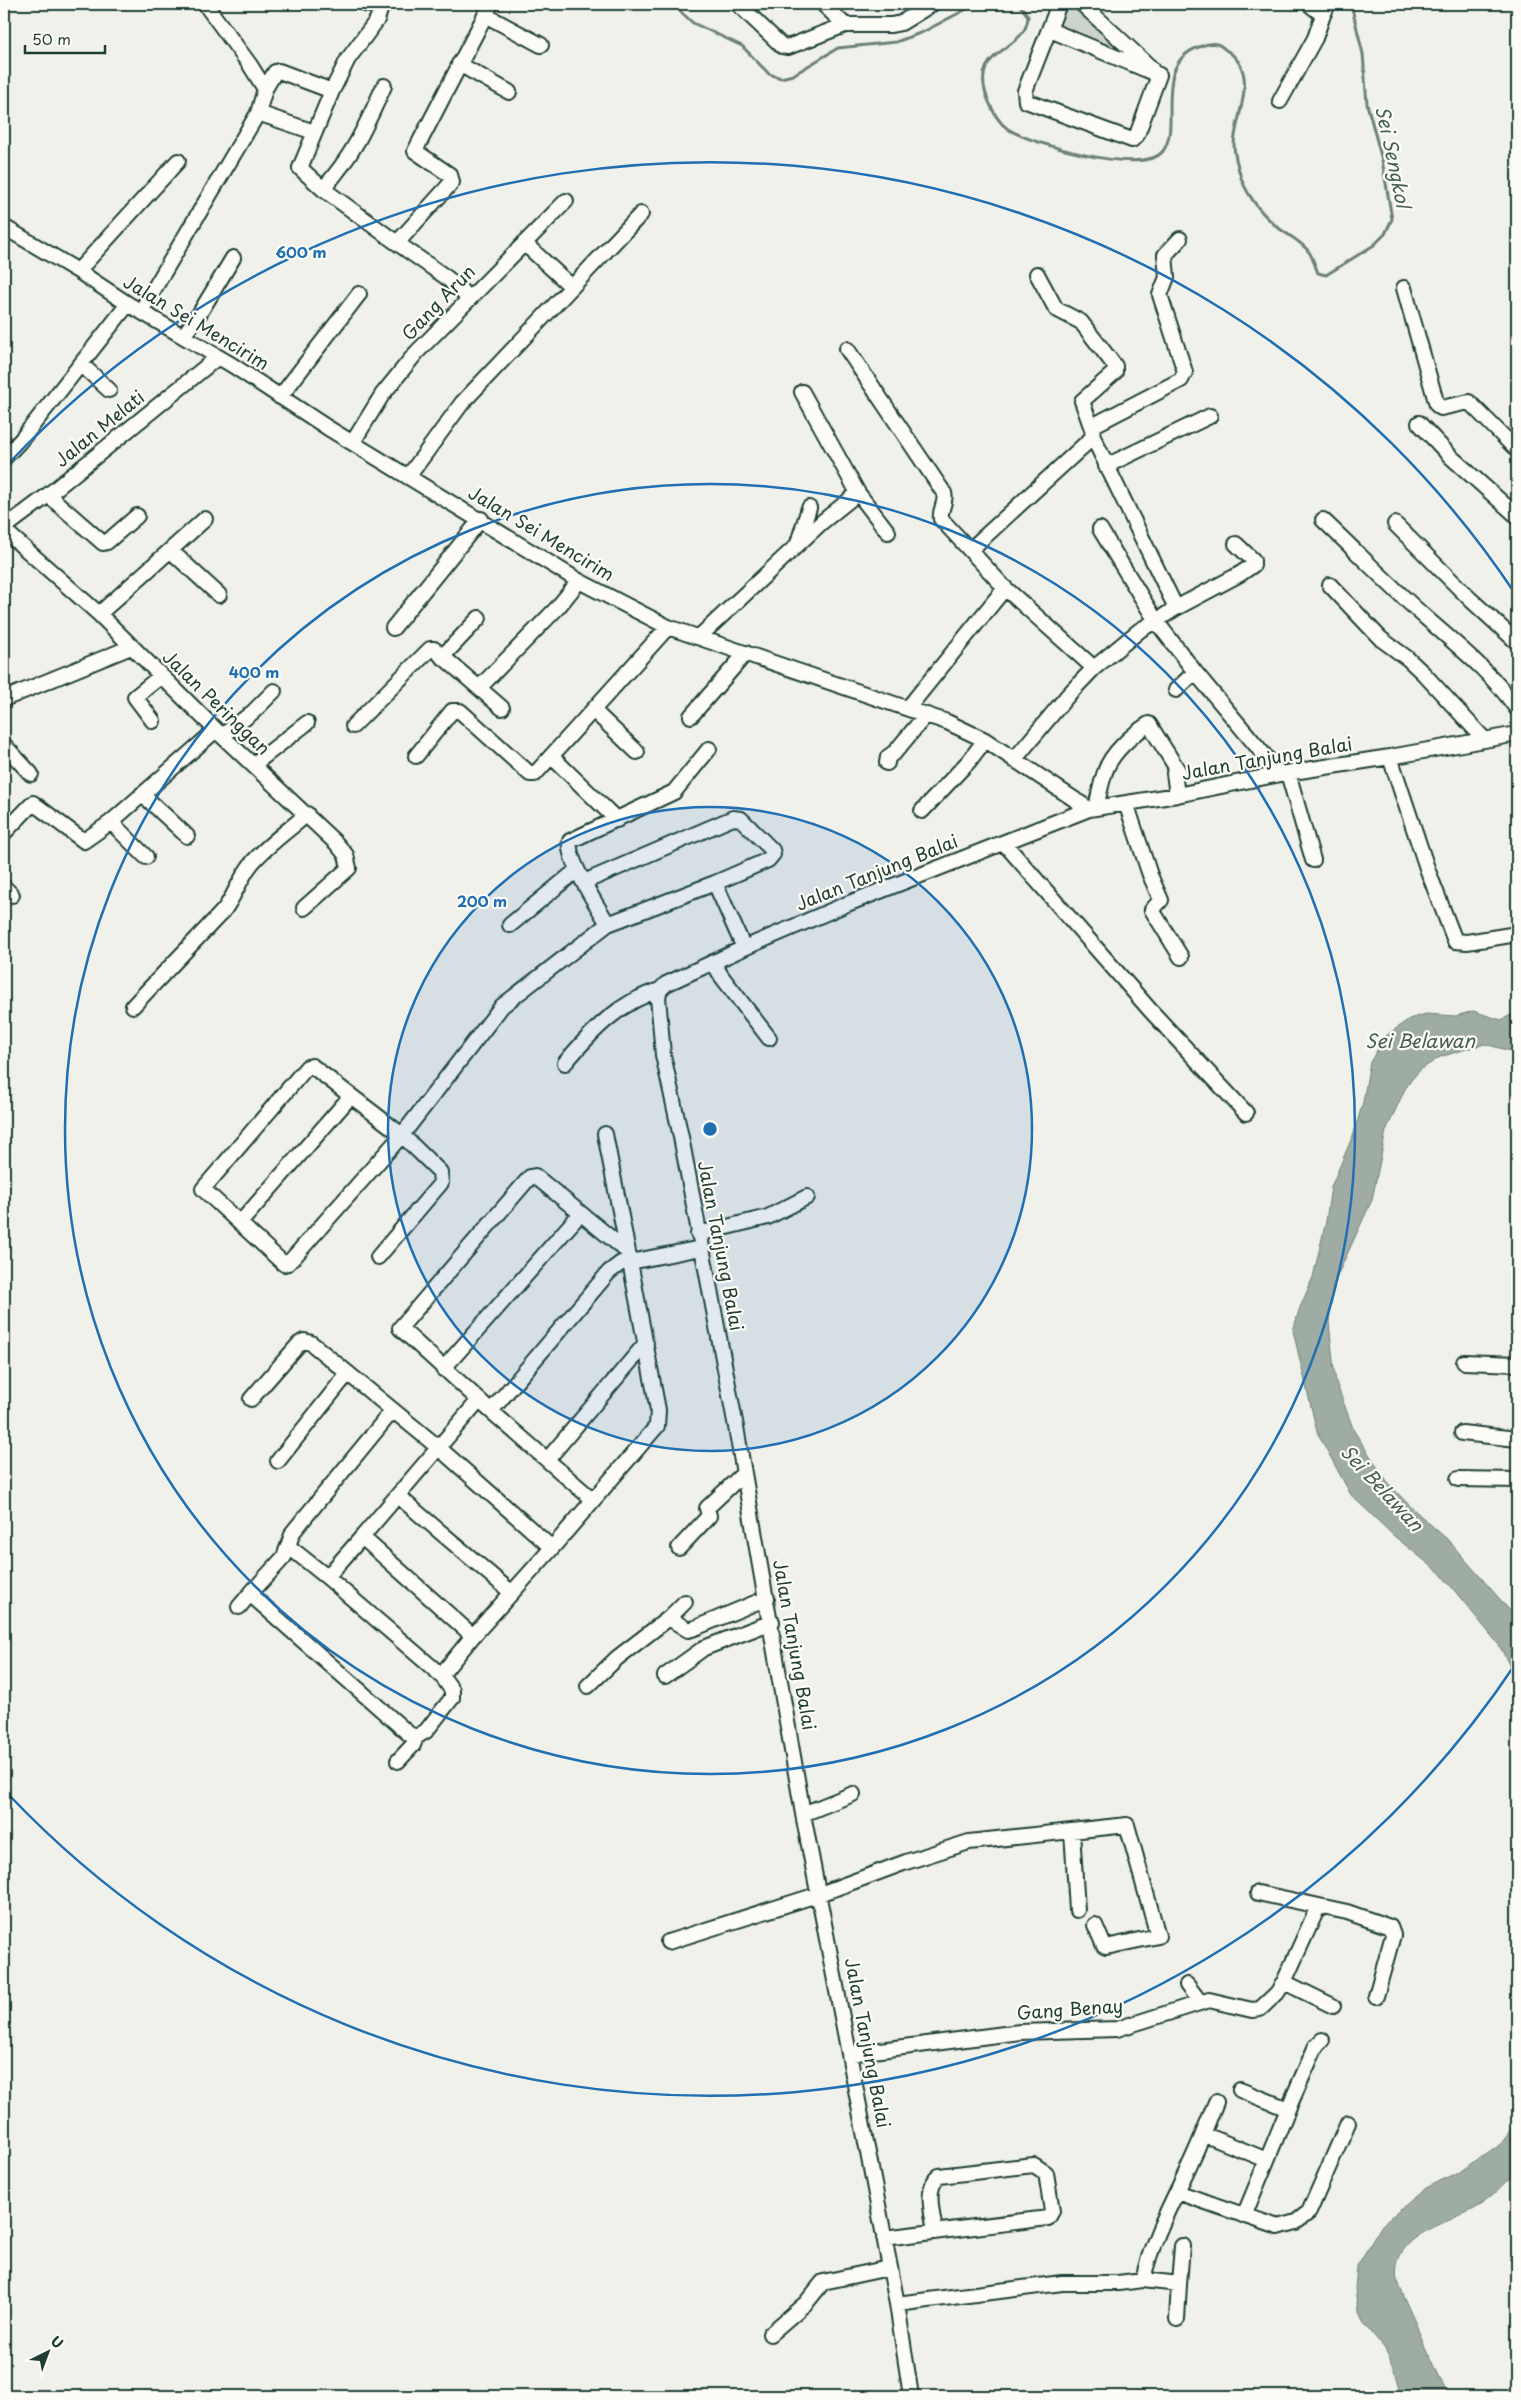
<svg xmlns="http://www.w3.org/2000/svg" width="1521" height="2400" font-family="'Playpen Sans',sans-serif">
<style>
.green{fill:#cdd3cd;stroke:#768880}
.water{fill:#9faca4;stroke:#6c8077}
.lines{fill:none;stroke-linecap:round;stroke-linejoin:round}
.stream{stroke:#6c8077;stroke-width:3}
.minor-casing{stroke:#1f3d34;stroke-width:18}
.minor{stroke:#fdfcf7;stroke-width:14}
.ring{fill:none;stroke:#1f6fb2;stroke-width:2.5}
.labels{text-anchor:middle;stroke-width:4.5;stroke-linejoin:round;paint-order:stroke}
.street-label{font-size:18px;fill:#1f3d34;stroke:#fdfcf7}
.water-label{font-size:19px;font-style:italic;fill:#455e56;stroke:#fdfcf7}
.centre{fill:#1f6fb2;stroke:#fdfcf7;stroke-width:2.5}
.ring-label{font-size:15px;text-anchor:middle;font-weight:bold;fill:#1f6fb2;stroke:#fdfcf7;stroke-width:4.5;stroke-linejoin:round;paint-order:stroke}
</style>
<rect width="100%" height="100%" fill="#f0f1eb"/>
<filter id="ink" filterUnits="userSpaceOnUse"><feTurbulence type="fractalNoise" baseFrequency=".02" numOctaves="2"/><feDisplacementMap in="SourceGraphic" scale="10" xChannelSelector="R" yChannelSelector="G"/><feConvolveMatrix kernelMatrix="1 2 1 2 8 2 1 2 1" color-interpolation-filters="sRGB"/></filter>
<g filter="url(#ink)">
<path class="green" d="M1067,4H1071L1119,50L1058,25Z"/>
<path class="water" d="M1473,1011L1501,1020L1517,1012V1053L1485,1044L1473,1047L1440,1057L1420,1070L1412,1079L1405,1089L1386,1131L1372,1200L1333,1285L1329,1322L1334,1370L1336,1382L1354,1431L1387,1482L1412,1508L1447,1539L1512,1613L1517,1621V1680L1499,1645L1440,1573L1394,1536L1351,1495L1317,1432L1293,1331L1299,1310L1313,1277L1326,1221L1331,1187L1354,1133L1363,1102L1370,1062L1386,1036L1409,1019L1426,1014L1456,1016Z
M1517,2118V2172C1506,2182 1495,2195 1483,2203C1452,2225 1389,2231 1397,2282L1448,2396H1402L1395,2370L1385,2349L1363,2322L1358,2311L1355,2289L1357,2266L1382,2225L1426,2188L1458,2172L1497,2147L1505,2140Z"/>
<g class="lines">
<path class="stream" d="M672,4L693,23L742,46L769,74L781,78L793,75L838,48L896,42L923,32L976,4
M1019,4L1028,16C1027,54 965,47 989,102C994,113 998,122 1008,129C1031,144 1144,177 1163,151C1182,126 1151,64 1199,47C1204,45 1211,42 1217,44C1221,45 1225,50 1229,52C1260,75 1235,115 1234,145C1234,153 1237,163 1239,171C1244,192 1260,212 1276,226C1287,235 1301,241 1309,252C1313,258 1315,266 1318,273L1326,275L1374,245L1385,234L1392,219L1382,160L1367,104L1363,54L1351,4"/>
<defs>
<path id="minor" d="M365,4L381,6
M738,4L782,46L788,47L845,25H891L901,23L932,4
M823,4L845,25
M1059,4L1025,91L1026,101L1132,140L1137,135L1159,75
M1082,4L1151,68
M1309,4L1323,15L1328,4
M485,15L541,45
M1050,30L1159,75
M459,64L509,92
M265,89L275,72L279,71L332,91L300,168L323,189L397,243
M332,91L348,59L377,20L382,4
M1280,101L1315,38L1323,15
M258,113L314,132
M323,189C354,154 365,128 384,86
M4,227L78,271L128,304L232,365L328,428L579,581L668,627L947,722L985,740L1089,809
M524,243L572,287
M78,271L178,161
M1037,274L1056,309L1081,322L1115,366V372L1082,401L1092,429
M1404,288L1437,405L1441,408L1469,402L1517,450
M469,298L447,278L397,243L452,182L450,175L415,151L491,4
M141,311L258,113L265,89L250,65L205,4
M183,336L198,316L233,258
M847,349L944,493C947,503 939,509 941,519L1005,588L1094,668L1140,630L1156,621L1100,529
M81,364L109,390
M802,392L858,493L888,532
M280,397L359,294
M1419,423L1451,457L1517,516
M1093,437L1176,608L1156,621L1195,672L1280,774
M353,442L382,395L416,353L566,201
M4,458L21,440L128,304
M1106,466L1210,416
M408,477L462,403L641,214
M48,495L103,543L107,542L137,516
M1323,520C1357,552 1390,586 1425,617C1458,646 1492,673 1517,709
M1395,524L1470,599L1517,642
M4,528L48,495L218,357
M4,530L99,614L222,736L336,843L346,855L349,868L304,908
M798,543L809,508
M970,550L1093,437L1092,429L1096,424L1181,380L1185,372L1160,295L1167,277L1165,255L1180,239
M171,551L219,595
M1330,585L1381,639L1407,658L1423,673L1485,740
M1176,608L1240,574L1253,565V560L1236,544
M99,614L205,519
M393,628L481,519
M699,637L822,522L858,493
M442,657L479,618
M479,688L502,708
M1176,690L1195,672
M4,699L131,647
M908,708L1005,588
M593,710L637,752
M691,716L746,653
M153,721L135,697L161,676
M353,726L430,649H434L479,688L558,607L579,581
M222,736L253,712L274,691
M4,745L31,774
M416,756L452,711H460L530,774H535L668,627
M551,756L617,820
M1390,757L1428,871L1455,941L1467,942L1517,934
M1014,760L1069,694L1094,668
M887,763L888,757L895,752L926,715
M253,765L307,723
M1288,773L1313,860
M142,794L187,836
M1126,803L1150,875L1161,900L1152,910L1181,957
M1096,807C1099,796 1101,783 1105,772C1111,753 1133,734 1149,724L1179,772L1174,773L1177,795
M922,811L969,761L985,740
M4,833L33,803L84,841L111,822
M1004,843L1150,1010L1246,1113
M146,857L111,822L216,730
M584,882L733,818L741,819L772,850L773,854L768,860L715,883
M4,887L12,895
M608,924C598,907 566,859 570,841L674,792L709,749
M510,925L577,870
M713,962L722,977L769,1038
M133,1006L224,910C235,895 240,878 252,863C267,845 289,830 307,814
M565,1063C591,1032 620,1001 660,990
M605,1134L628,1252
M240,1223L351,1096
M698,1234L768,1217L807,1197
M378,1257L441,1183L440,1172L402,1135L312,1066L307,1067L203,1189L284,1264L288,1263L294,1257L402,1135L502,1006L608,924L715,883L744,948
M1464,1362L1517,1364
M443,1369L580,1214
M251,1399L299,1344L304,1341L311,1343L439,1448L552,1548L657,1426L658,1410L630,1262L621,1263L609,1272L491,1411L479,1400L362,1537L473,1636
M479,1400L400,1328L530,1177L535,1176L628,1252L630,1262L701,1248
M393,1410L293,1532L284,1557L250,1594L409,1734L416,1737
M491,1411L593,1500
M1462,1433L1517,1439
M547,1460L646,1343
M278,1461L348,1373
M1458,1479L1517,1480
M398,1496L512,1593
M362,1537L327,1577L441,1675L452,1690V1698L426,1731L416,1737L413,1745L398,1761
M288,1546L327,1577
M679,1548L709,1516L707,1508L744,1473
M239,1607L250,1594
M669,1618L685,1602
M441,1675L473,1636L552,1548
M665,1676L704,1648L772,1622
M588,1686L617,1658L669,1618L688,1630L695,1628L767,1598
M803,1814L853,1794
M1072,1831L1077,1910
M1258,1893L1347,1912L1390,1927L1393,1935L1376,1996
M668,1942L820,1894L906,1862L969,1842L1127,1825L1158,1936L1106,1947L1104,1946L1095,1925
M1284,1982L1318,1907
M1187,1985L1200,2002
M849,2054L1020,2032L1117,2029L1209,2000L1252,2010L1260,2009L1277,1993L1284,1982L1333,2006
M1240,2090L1288,2109L1244,2216
M1288,2109L1316,2046L1322,2040
M1203,2134L1216,2102
M1177,2192L1278,2227L1296,2222L1309,2212L1348,2123
M884,2238L1048,2218L1052,2211L1046,2173L1034,2165L939,2176C924,2188 933,2215 935,2232
M1143,2280L1179,2284L1182,2246
M897,2304L1062,2283H1118L1143,2280C1154,2228 1184,2183 1203,2134L1267,2160
M1177,2319L1179,2284
M770,2334L806,2303L823,2282L889,2268
M911,2396L897,2304L803,1814L736,1427L681,1137L663,1055L658,997L660,990L666,984L744,948L847,904L1089,809L1177,795L1280,774L1390,757L1517,734"/>
</defs>
<use href="#minor" class="minor-casing"/>
<use href="#minor" class="minor"/>
</g>
</g>
<circle cx="710" cy="1129" r="322" fill="#1f6fb2" fill-opacity=".12"/>
<g class="ring">
<circle cx="710" cy="1129" r="322"/>
<circle cx="710" cy="1129" r="645"/>
<path d="M1516 1663A967 967 0 0 1 9 1795M9 463A967 967 0 0 1 1516 595"/>
</g>
<g class="labels">
<g class="street-label">
<text transform="translate(439 303) rotate(-46)" y="6">Gang Arun</text>
<text transform="translate(196 323) rotate(31)" y="6">Jalan Sei Mencirim</text>
<text transform="translate(100 429) rotate(-39)" y="6">Jalan Melati</text>
<text transform="translate(541 534) rotate(31)" y="6">Jalan Sei Mencirim</text>
<text transform="translate(216 703) rotate(44)" y="6">Jalan Peringgan</text>
<text transform="translate(1267 759) rotate(-10)" y="6">Jalan Tanjung Balai</text>
<text transform="translate(877 873) rotate(-22)" y="6">Jalan Tanjung Balai</text>
<text transform="translate(720 1246) rotate(79)" y="6">Jalan Tanjung Balai</text>
<text transform="translate(794 1645) rotate(80)" y="6">Jalan Tanjung Balai</text>
<text transform="translate(1070 2010) rotate(-4)" y="6">Gang Benay</text>
<text transform="translate(867 2043) rotate(79)" y="6">Jalan Tanjung Balai</text>
</g>
<g class="water-label">
<text transform="translate(1393 157) rotate(78)" y="7">Sei Sengkol</text>
<text x="1420" y="1048">Sei Belawan</text>
<text transform="translate(1382 1488) rotate(47)" y="7">Sei Belawan</text>
</g>
</g>
<circle cx="710" cy="1129" r="8" class="centre"/>
<g class="ring-label">
<text x="301" y="258">600 m</text>
<text x="254" y="678">400 m</text>
<text x="482" y="907">200 m</text>
</g>
<rect width="1521" height="2400" fill="none" stroke="#fdfcf7" stroke-width="20"/>
<rect x="10" y="10" width="1501" height="2380" fill="none" stroke="#1f3d34" stroke-width="2" filter="url(#ink)"/>
<g transform="translate(48 2352) rotate(42)" stroke="#fdfcf7" stroke-width="4" paint-order="stroke">
<path d="M0-4L9 19L0 12L-9 19Z" fill="#1f3d34"/>
<text y="-8" font-size="14" font-weight="bold" text-anchor="middle" fill="#1f3d34">U</text>
</g>
<path d="M25 45v8h80v-8" fill="none" stroke="#1f3d34" stroke-width="2.5"/>
<text x="32" y="45" font-size="15" fill="#1f3d34" stroke="#fdfcf7" stroke-width="4" paint-order="stroke">50 m</text>
</svg>
